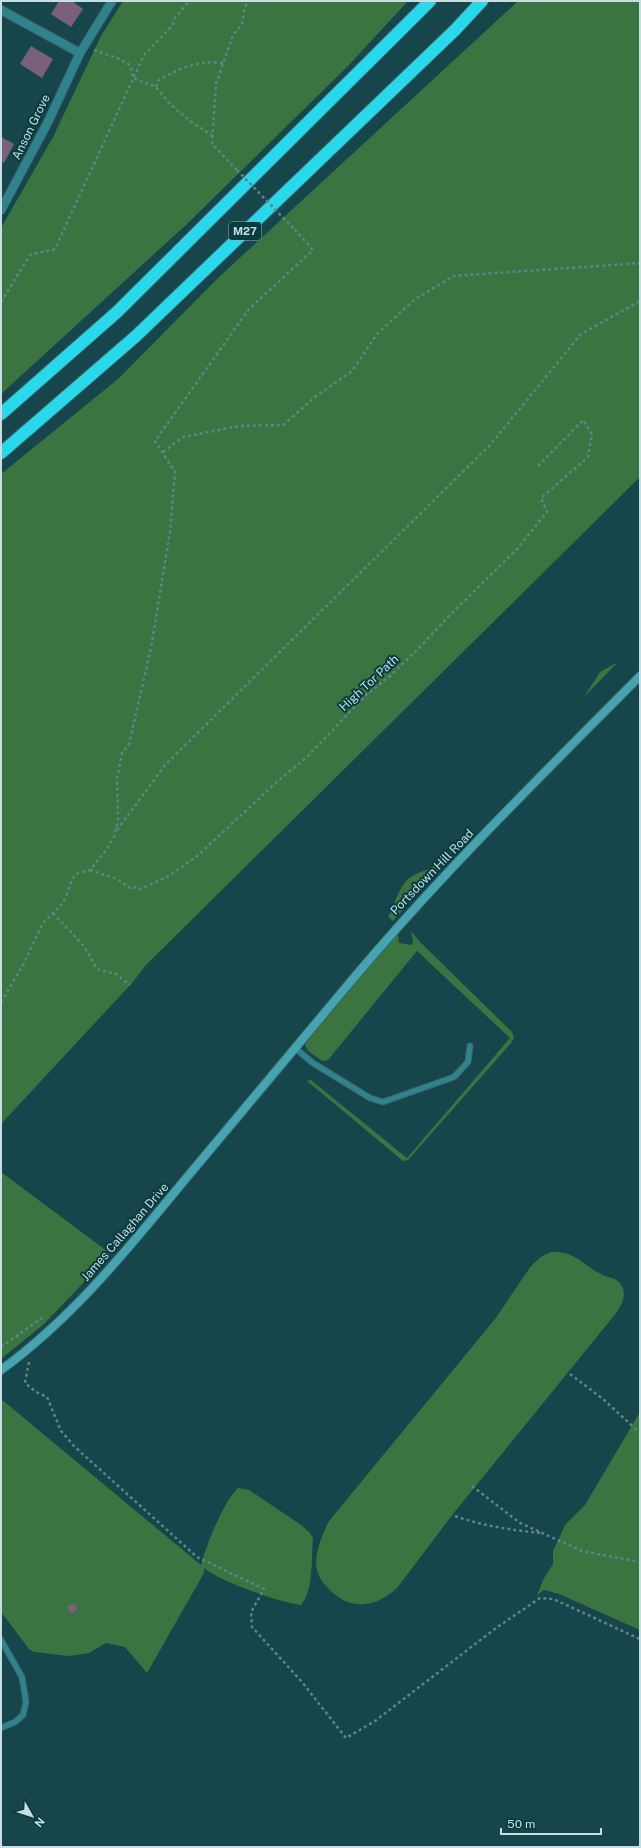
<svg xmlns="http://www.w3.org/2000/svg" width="641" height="1848" font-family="'Public Sans',sans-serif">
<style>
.green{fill:#3a7440}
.building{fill:#7a607a}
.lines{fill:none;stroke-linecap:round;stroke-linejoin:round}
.lane-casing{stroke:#396469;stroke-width:7}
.street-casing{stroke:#396469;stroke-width:10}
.secondary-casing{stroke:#396469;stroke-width:10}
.highway-casing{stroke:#396469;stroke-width:14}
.path{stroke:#5e8488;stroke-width:2.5;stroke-dasharray:3 3;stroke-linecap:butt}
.lane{stroke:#30838d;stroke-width:5}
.street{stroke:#30838d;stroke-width:8}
.secondary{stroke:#45a4af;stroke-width:8}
.highway{stroke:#29d8eb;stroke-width:12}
.path-bridge{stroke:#5e8488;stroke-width:2.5;stroke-dasharray:3 3;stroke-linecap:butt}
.labels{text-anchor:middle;stroke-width:4;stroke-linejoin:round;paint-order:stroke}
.shield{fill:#093b40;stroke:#8eaeb1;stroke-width:1}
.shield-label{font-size:11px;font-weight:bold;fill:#c7dfe2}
.street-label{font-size:12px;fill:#c7dfe2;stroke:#093b40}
</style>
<rect width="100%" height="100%" fill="#16454b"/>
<path class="green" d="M123,1H408L349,65L187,224L1,394V228L53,137L101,36Z
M518,1H640V477L145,966L133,982L1,1124V474L118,379L218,278Z
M618,662L584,697L600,672Z
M439,863L442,866L393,921L388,917C396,903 398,886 411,877C420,871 430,870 439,863Z
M411,931L419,941L512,1032L514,1038L511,1043L408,1160L403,1161L307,1081L311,1080L407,1158L510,1038L417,951L328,1060L322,1061L308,1051L305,1045L308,1039L395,936L398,935L399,943L412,945L413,941Z
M1,1172L111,1254L44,1324L1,1359Z
M551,1252C576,1251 581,1264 601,1274C607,1278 615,1277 620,1283C628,1293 622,1304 617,1312L453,1514L397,1588C374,1609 349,1611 327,1587C321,1581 317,1574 316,1565C316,1550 322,1535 329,1521L495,1319L531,1266L542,1256Z
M1,1399L201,1565C206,1546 223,1502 238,1488L249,1490L301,1525L310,1533L313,1538C311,1558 314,1590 301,1605C278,1602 221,1582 204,1568V1573L147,1673L125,1647L106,1643L89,1653L69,1656L34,1652L29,1649L1,1612Z
M640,1412V1630L559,1594L544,1590L537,1595L544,1578L553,1564V1551L565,1525L585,1505Z"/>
<path class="building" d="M59,1H72L83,9L71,27L51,14Z
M31,46L53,59L42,78L20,64Z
M1,137L14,144L4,163L1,161Z
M74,1603L78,1609L71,1614L67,1607Z"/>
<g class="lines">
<defs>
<path id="lane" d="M295,1048L313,1063L370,1098L383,1102L454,1077L468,1062L470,1046
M1,1640L22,1677L26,1702L23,1715L15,1722L1,1728"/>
<path id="street" d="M1,10L80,53
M1,210L48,122L80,53L112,1"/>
<path id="secondary" d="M1,1370C75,1316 130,1246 188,1176C241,1113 294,1050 347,986C438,877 540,777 640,676"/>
<path id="highway" d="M1,414L117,312L430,1
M1,453L136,336L455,30L482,1"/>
</defs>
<use href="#lane" class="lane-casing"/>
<use href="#street" class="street-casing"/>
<use href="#secondary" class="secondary-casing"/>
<use href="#highway" class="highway-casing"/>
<path class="path" d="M94,50L120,59L131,66L133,78L156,87L169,103L190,121L213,136
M156,87L158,81C178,68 200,60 223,63
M237,170L212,144L216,84L233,35L242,24L245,7L248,1
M1,302L30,255L55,249L144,55L172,26L175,18L189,1
M163,452L183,437L239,426L283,425L315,397L352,371L377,334L414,300L453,276L640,263
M117,830L166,764L490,445L581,334L640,301
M90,870L117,879L132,889L136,887L141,889L167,877L195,858L279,780L308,756L367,694L390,676L420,647L448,617L517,549L547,512L541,498L588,457L592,434L583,420L537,467
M53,913L83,945L97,969L116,974L130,985
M1,1002L23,965L43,923L63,903L73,878L78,873L90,870L107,849L114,837L118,820L117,779L122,753L129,744L151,648L170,532L175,472L155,441L249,309L313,250L294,229
M1,1347L42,1318L46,1319
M29,1362L25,1383L36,1392L47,1397L61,1431L75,1447L197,1557L264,1589L251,1612L252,1627L302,1682L346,1738L375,1721L496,1628L540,1598L553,1599L640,1639
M570,1374L603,1399L640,1433
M472,1486L520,1523L582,1551L640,1562
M455,1516C483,1526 511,1530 541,1533"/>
<use href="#lane" class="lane"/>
<use href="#street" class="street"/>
<use href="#secondary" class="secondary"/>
<use href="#highway" class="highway"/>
<path class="path-bridge" d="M237,170L294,229"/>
</g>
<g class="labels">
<rect class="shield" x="229" y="222" width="32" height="18" rx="3"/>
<g class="shield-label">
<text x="245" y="235">M27</text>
</g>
<g class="street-label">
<text transform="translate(31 127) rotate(-64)" y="4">Anson Grove</text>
<text transform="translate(369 683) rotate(-43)" y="4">High Tor Path</text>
<text transform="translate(432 872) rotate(-46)" y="4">Portsdown Hill Road</text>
<text transform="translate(125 1232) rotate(-49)" y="4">James Callaghan Drive</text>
</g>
</g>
<rect width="641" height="1848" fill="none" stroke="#c7dfe2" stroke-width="4"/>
<g transform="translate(32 1816) rotate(129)" stroke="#093b40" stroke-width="3" paint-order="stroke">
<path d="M0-3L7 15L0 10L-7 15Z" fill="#c7dfe2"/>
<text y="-6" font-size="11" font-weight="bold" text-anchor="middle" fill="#c7dfe2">N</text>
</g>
<path d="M501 1828v6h100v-6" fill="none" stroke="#c7dfe2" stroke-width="2"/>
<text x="507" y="1828" font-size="12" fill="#c7dfe2" stroke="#093b40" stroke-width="3" paint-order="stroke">50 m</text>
</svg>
